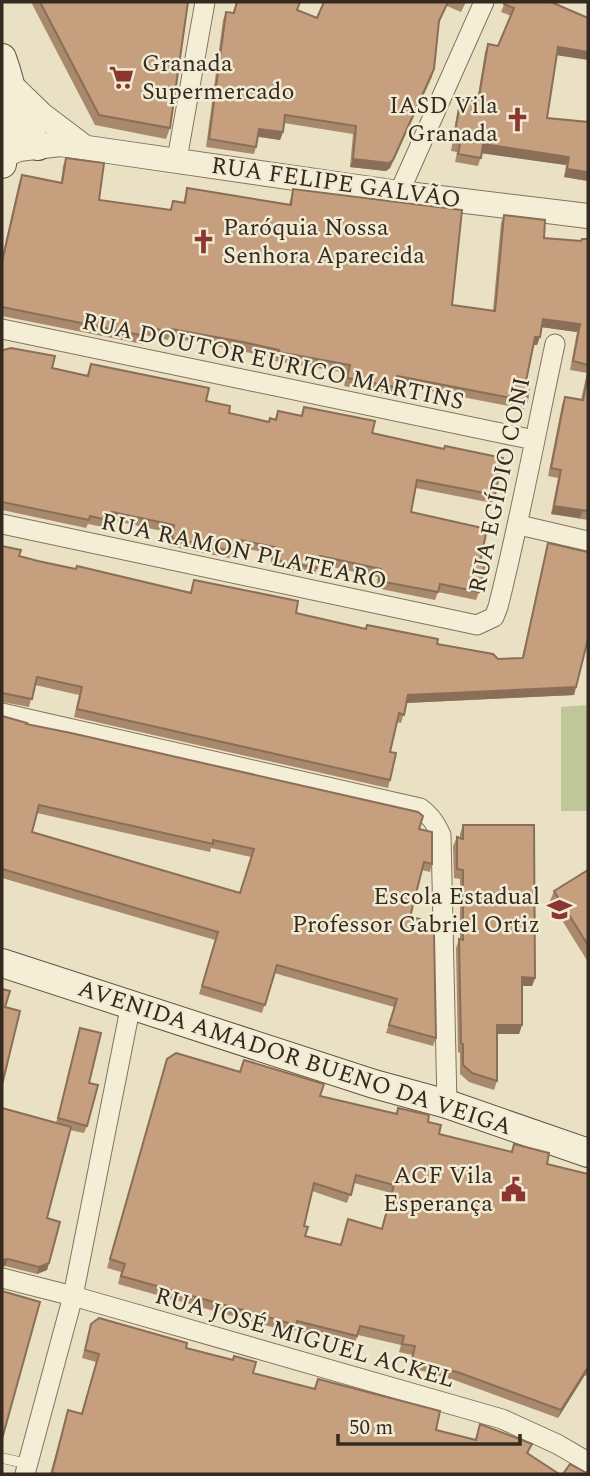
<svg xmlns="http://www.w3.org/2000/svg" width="590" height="1476" font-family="Spectral,serif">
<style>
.green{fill:#bfc799}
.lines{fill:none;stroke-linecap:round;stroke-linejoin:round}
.service-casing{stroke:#83735c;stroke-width:11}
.minor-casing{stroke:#83735c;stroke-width:21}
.tertiary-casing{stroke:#83735c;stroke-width:26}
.secondary-casing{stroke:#65543f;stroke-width:30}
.service{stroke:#f5eed7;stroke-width:10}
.minor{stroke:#f5eed7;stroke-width:19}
.tertiary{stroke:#f5eed7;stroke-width:24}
.secondary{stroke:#f5eed7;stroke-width:28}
.wall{fill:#a9896c;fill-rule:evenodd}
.shaded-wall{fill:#8a6f58}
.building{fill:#c59f7e;stroke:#8a6f58;stroke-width:2;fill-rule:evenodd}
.labels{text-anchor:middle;stroke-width:5;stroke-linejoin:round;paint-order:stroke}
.poi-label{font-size:24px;fill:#342a1f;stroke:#f2ebd3;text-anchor:end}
.street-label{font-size:24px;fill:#342a1f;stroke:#f2ebd3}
</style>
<rect width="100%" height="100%" fill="#eae0c4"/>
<path class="green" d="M588,705V811H561V707Z"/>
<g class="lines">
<defs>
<path id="service" d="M2,1458L28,1464"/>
<path id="minor" d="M177,159L205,2
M399,193L484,2
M2,329L534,440
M2,524L477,625L494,617L498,607C520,520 536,432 555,344
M519,525L588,541
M2,713L420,808C431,816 435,823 441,835L447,1104
M2,1278L73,1296L502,1419L557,1444L588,1462
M25,1474L73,1296L131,1004"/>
<path id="tertiary" d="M11,85L42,115L83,146
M4,155L19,149L60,144L399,193L588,216"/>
<path id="secondary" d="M2,58C15,93 12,114 38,146
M2,164L11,101
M2,963L374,1084L447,1104L588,1153"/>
</defs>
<use href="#service" class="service-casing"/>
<use href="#minor" class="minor-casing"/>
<use href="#tertiary" class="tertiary-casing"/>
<use href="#secondary" class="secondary-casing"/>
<use href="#service" class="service"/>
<use href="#minor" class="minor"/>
<use href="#tertiary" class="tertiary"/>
<use href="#secondary" class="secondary"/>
</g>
<path class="wall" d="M31,2H188L170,128L166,139L95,125Z
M236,2H300L297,10L317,18L324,2H466L461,12L447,6L438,23L432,77L390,168L386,171L350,167L353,134L284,123L283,132L280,140L258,137L256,147L254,154L206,147L223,20L226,12H233Z
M505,2H551L556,56L547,118L588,122V181L564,177L566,165L482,153L478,166L455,162L457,152L451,151L458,107L461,99L477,102L485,52L488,44L498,46L511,16L501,12Z
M66,158L99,200L170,210L173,201L183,203L187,188L289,204L293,189L452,305L493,311L501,223L504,215L544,238L581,241L582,239H588V520L551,514L558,478L548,476L562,405L565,397L581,400L587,373L570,370L577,332L542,327L537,345H533L526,381L527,401L524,409L395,384L391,396L344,386L347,373L275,361L276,358L240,351L169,337L168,340L145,335L142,344L2,316V257L19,183L22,175L61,183L63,166Z
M2,352L52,368L87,375L91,364L206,401L229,413L269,422L275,419L278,411L301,416L304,407L372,433L495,495L492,503L416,488L411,512L480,563L479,592L476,600L438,592L435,600L376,588L378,577L318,564L315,576L270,566L272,554L238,547L234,559L169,546L171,533L111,520L108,528L88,524L86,528L2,510Z
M548,543L576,687L574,695L407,703L401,723L397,722L390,752V780L388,788L74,717L79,695L35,685L29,707L2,702V546L19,556L38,561L190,592L194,580L296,613L365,629L367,625L498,659L522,658L546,551Z
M2,716L26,724L419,829L432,864L430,872L422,870L410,917L418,928L436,1038L433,1046L386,1033L394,1007L274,973L262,1013L199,994L215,940L2,878ZM37,813L210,852L211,848L251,857L240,893L32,832Z
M463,825L535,978L532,986H522V1025L519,1034H497V1081L494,1090L469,1082L460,1074V1053L458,1052L456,948L459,939H460V879L454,878L453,846L457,837L460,838V834Z
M588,870V962L550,901L554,891Z
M80,1028L89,1083L87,1126L84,1133L70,1130L47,1218L49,1263L47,1270L37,1274L5,1266L2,1267V1108L56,1123Z
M167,1059L240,1072L244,1060L320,1096L396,1114L398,1108L428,1122L439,1134L511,1152L514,1144L547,1164L588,1174V1377L585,1375L558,1418L457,1381L409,1367L412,1355L399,1352L401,1345L358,1335L354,1344L294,1330L293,1333L118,1284L121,1272L107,1268ZM354,1183L391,1193L381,1229L348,1219L340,1245L305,1236L304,1226L312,1191L347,1203Z
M91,1324L186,1348L253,1373L314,1389L318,1379L436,1430L475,1440L480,1424L529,1452L528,1454L559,1474H50L68,1410L81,1414L96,1362L82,1358Z"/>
<path class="shaded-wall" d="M558,47L588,52V60L555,55Z
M434,69L390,168L386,171L350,167L353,159Z
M259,129L283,132L280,140L256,136Z
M483,144L569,157L566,165L480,153Z
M567,169L588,172V181L564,177Z
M543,319L580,324L577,332L540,327Z
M535,337H540L537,345H532Z
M554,506L583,510L580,518L551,514Z
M576,687L574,695L405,703L408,695Z
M522,977L535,978L532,986H519Z
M497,1025H522L519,1034H494Z
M8,1259L5,1266L2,1267V1260Z
M49,1263L47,1270L37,1274L39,1267Z
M588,1367L585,1375L558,1418L561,1410Z"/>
<path class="building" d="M40,2H188L170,128L99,115Z
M237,2H300L297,10L317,18L324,2H448L439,21L434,69L393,160L389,163L353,159L356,126L285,115L283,132L259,129L256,147L209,139L226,12L234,13Z
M505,2H551L588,18V52L558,47L547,118L588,122V172L567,169L569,157L483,144L481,158L458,154L460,144L453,142L461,99L478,102L488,44L498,46L514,8L504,4Z
M66,158L104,163L99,200L171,210L173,201L185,203L187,188L291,205L293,189L462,210L452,305L495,311L504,215L545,220L544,238L581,241L582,239H588V365L573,361L580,324L543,319L540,337H535L526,381L530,382L527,401L397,376L394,387L347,378L350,365L278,352L279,350L243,342L171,329V332L146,327L145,336L2,307V262L22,175L62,183Z
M11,348L55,356L52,368L88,376L91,364L209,388L206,401L230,406L229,413L269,422L270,418L276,420L278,411L302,416L304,407L375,421L372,433L444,449L445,446L503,458L495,495L417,480L411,512L487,529L480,563L485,564L479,592L440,584L438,592L379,581L381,569L320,556L317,568L272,559L275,547L239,540L237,552L172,538L174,525L112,512L111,521L90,516L89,520L2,502V353L3,350Z
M588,374V511L554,506L561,470L551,468L565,397L583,400Z
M548,543L588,552V639L576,687L408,695L404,715L399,713L390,752L396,753L390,780L77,709L82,687L37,677L32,699L2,693V546L21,550L19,556L38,561L76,569L77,566L191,593L194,580L298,601L296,613L366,629L367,625L438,639L437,644L493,654L498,659L523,658Z
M2,716L27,723L26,724L71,733L418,812L423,816L419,829L432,832V864L424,862L410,917L420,919L418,928L434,933L436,1038L389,1025L397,999L277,965L265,1005L202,986L218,932L2,869ZM39,805L213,844V840L254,849L240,893L32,832Z
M463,825H534L535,978L522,977V1025H497V1081L472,1073L463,1065V1044L461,1043L459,939L463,940V870L457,869V837L463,839Z
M588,870V945L554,891Z
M2,989L10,991L5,1007L20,1011L2,1085Z
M80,1028L101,1033L89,1083L98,1085L87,1126L58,1118Z
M176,1053L240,1072L244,1060L324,1084L320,1096L397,1114L398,1108L429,1115L428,1122L441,1125L439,1134L512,1152L514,1144L549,1153L547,1164L588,1174V1367L561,1410L460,1373L412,1359L415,1346L402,1344L404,1336L360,1326L357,1336L297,1321L296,1325L121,1276L125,1264L110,1259L167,1059ZM356,1175L394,1185L382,1229L348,1219L341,1245L305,1236L308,1227L304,1226L314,1183L351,1195Z
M2,1108L71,1127L47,1218L60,1222L49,1263L39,1267L8,1259L2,1260Z
M2,1291L40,1302L2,1439Z
M99,1318L187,1343L186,1348L233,1360L234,1356L256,1362L253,1373L315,1389L318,1379L440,1411L436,1430L476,1440L480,1424L532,1444L527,1453L559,1474H57L52,1473L68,1410L82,1414L99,1354L85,1350L91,1324Z
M570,1464L588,1474H563Z"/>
<defs>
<symbol id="supermarket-bare" viewBox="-9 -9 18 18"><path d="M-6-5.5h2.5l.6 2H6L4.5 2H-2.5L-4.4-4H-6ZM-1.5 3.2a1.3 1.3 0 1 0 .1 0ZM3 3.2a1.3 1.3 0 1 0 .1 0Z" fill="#8c3632" stroke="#f2ebd3" stroke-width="2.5" paint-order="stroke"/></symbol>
<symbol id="church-bare" viewBox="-9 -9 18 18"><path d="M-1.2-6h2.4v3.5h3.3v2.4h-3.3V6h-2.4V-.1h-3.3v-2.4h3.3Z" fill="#8c3632" stroke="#f2ebd3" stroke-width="2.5" paint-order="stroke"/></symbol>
<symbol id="school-bare" viewBox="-9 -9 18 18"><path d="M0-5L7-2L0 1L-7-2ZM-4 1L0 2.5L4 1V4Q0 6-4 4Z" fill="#8c3632" stroke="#f2ebd3" stroke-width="2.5" paint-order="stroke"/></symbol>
<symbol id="civic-bare" viewBox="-9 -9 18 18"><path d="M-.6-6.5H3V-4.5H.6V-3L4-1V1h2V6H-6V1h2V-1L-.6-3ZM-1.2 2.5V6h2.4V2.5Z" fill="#8c3632" stroke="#f2ebd3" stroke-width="2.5" paint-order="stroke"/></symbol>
</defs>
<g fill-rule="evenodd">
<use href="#supermarket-bare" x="104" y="60" width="35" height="35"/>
<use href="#church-bare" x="500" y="102" width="35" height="35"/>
<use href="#church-bare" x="186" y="224" width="35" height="35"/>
<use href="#school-bare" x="542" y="892" width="35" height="35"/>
<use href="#civic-bare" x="496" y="1172" width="35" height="35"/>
</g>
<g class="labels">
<g class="poi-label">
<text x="142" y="71" text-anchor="start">Granada<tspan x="142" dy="28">Supermercado</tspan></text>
<text x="498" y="113">IASD Vila<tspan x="498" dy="28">Granada</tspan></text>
<text x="223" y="235" text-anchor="start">Paróquia Nossa<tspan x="223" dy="28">Senhora Aparecida</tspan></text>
<text x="540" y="904">Escola Estadual<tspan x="540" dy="28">Professor Gabriel Ortiz</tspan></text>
<text x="493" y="1183">ACF Vila<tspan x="493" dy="28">Esperança</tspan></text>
</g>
<g class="street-label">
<text transform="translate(336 182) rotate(8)" y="8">RUA FELIPE GALVÃO</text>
<text transform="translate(273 361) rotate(12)" y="8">RUA DOUTOR EURICO MARTINS</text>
<text transform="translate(499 485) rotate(-78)" y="8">RUA EGÍDIO CONI</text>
<text transform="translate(244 551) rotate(12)" y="8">RUA RAMON PLATEARO</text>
<text transform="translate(295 1057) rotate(18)" y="8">AVENIDA AMADOR BUENO DA VEIGA</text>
<text transform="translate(305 1337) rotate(16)" y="8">RUA JOSÉ MIGUEL ACKEL</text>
</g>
</g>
<rect width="590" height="1476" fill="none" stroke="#342a1f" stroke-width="7"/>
<path d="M338 1434v10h182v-10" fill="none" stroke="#342a1f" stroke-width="3.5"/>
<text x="349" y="1434" font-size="21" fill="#342a1f" stroke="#f2ebd3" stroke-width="5" paint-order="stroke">50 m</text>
</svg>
